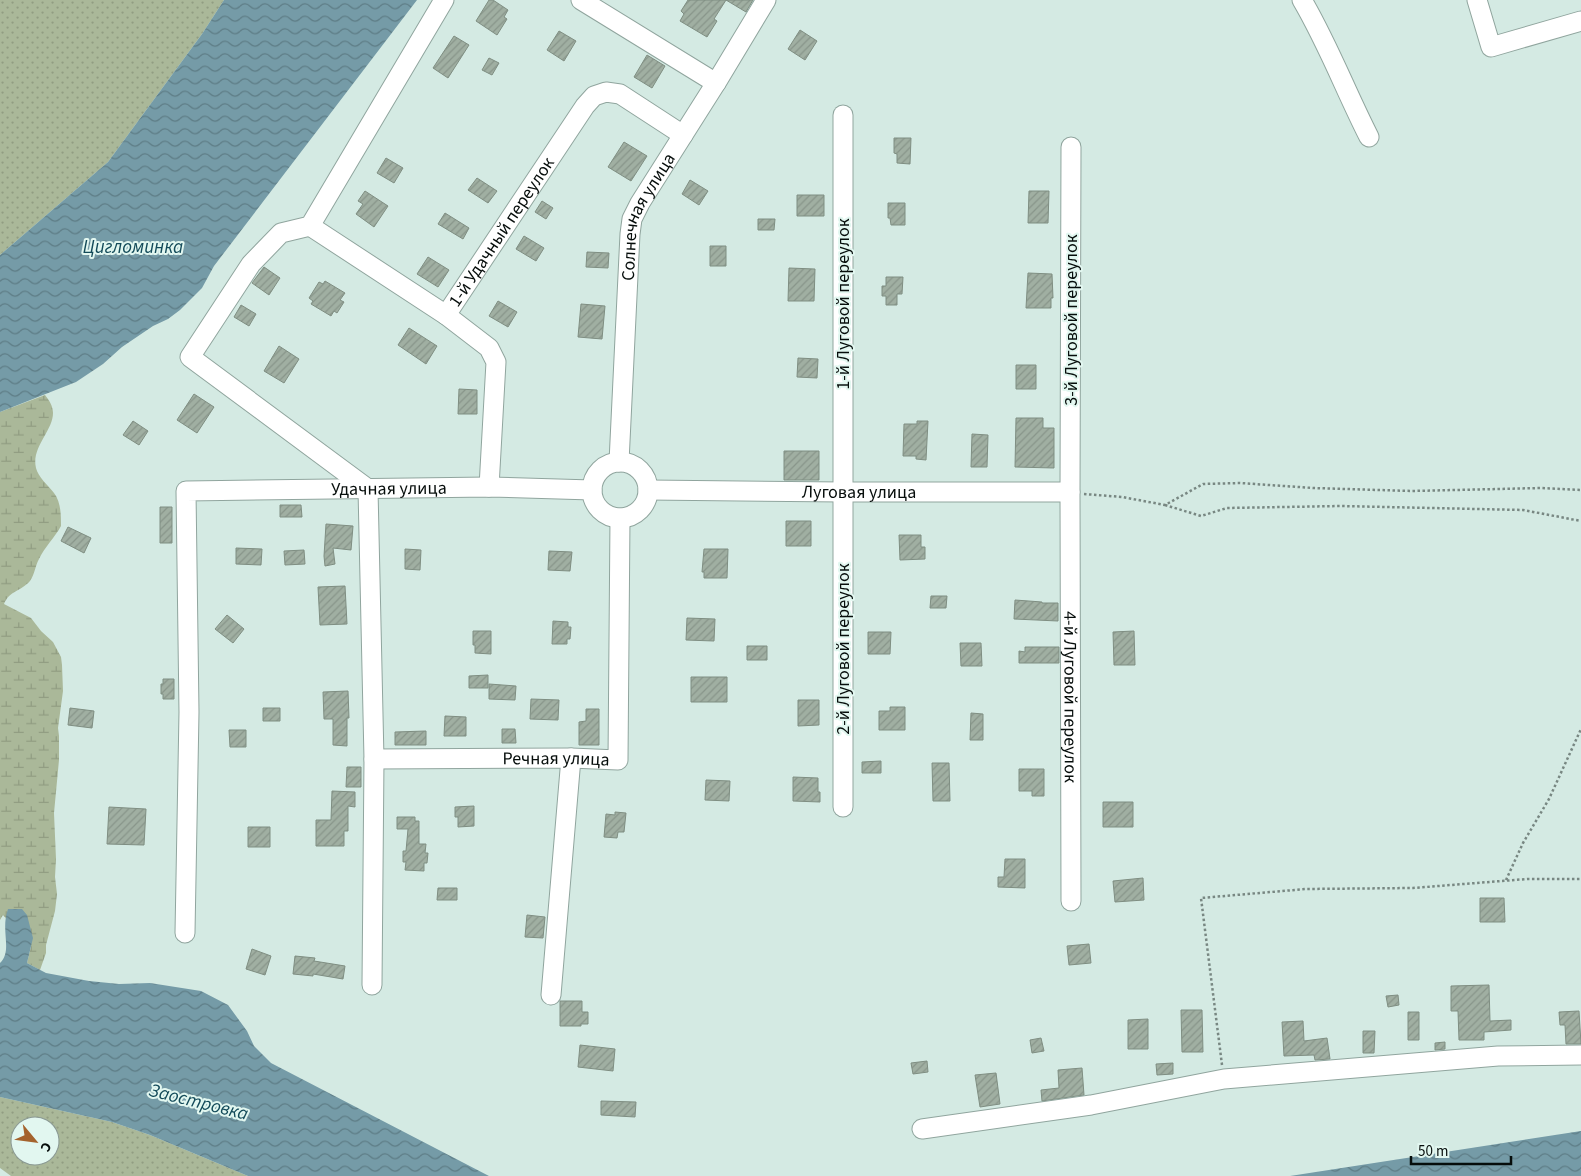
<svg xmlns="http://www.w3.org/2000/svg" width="1581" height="1176" font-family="'Source Sans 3',sans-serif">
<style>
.grass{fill:url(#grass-dots);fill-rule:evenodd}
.wetland{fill:url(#wetland-marsh)}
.water{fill:url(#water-waves)}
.building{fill:url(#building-hatch);stroke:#7f8e82}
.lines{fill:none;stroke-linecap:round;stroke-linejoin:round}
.minor-casing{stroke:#90a59e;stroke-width:21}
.path{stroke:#788782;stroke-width:2.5;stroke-dasharray:2.5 2.5;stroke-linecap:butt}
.minor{stroke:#fff;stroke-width:19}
.labels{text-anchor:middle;stroke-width:4;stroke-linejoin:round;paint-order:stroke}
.street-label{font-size:18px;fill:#060d0b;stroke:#e2f7f0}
.water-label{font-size:19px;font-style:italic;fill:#134a59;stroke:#e2f7f0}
</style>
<defs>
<pattern id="grass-dots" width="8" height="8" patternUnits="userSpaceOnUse" patternTransform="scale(1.25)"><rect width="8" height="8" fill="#aab899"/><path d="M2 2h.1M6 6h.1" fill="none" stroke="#919d82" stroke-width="1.8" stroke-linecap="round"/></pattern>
<pattern id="wetland-marsh" width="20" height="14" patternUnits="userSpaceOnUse" patternTransform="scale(1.25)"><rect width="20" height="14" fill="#aab899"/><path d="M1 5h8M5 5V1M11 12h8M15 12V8" fill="none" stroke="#919d82"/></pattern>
<pattern id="water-waves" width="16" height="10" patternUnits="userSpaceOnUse" patternTransform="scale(1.25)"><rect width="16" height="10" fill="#759ba7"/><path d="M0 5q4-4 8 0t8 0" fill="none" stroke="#5e7d86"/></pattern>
<pattern id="building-hatch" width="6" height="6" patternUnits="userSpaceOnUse" patternTransform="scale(1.25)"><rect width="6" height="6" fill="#a0afa2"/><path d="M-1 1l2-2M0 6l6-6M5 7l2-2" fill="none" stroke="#88958a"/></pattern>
</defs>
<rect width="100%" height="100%" fill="#d4eae3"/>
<path class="grass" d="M0,0H224L202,34L108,162L0,255Z
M0,1097L112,1122L150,1135L248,1176H11L0,1168ZM20,1126H50V1156H20Z"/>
<path class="wetland" d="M45,395C49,400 53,406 53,413C53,431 31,447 36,468C38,477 48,485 54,493C61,502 61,515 61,526C55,537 44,548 39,559C35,566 35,574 30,581C20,592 10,590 4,604L31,618L41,631L53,642L61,657L62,665L63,691L58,728L59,736V760L54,813L56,859L55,877L57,894L55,911L46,945V953L40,970L27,963L31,946L3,915L0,920V412Z"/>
<path class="water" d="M224,0H417L214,266L202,288L180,310L168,319L153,326L122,347L103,364L76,382L0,412V255L108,162L202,34Z
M8,909H22L27,915L33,938L27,963L46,973L89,981L119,984L150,983L201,991L228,1005L247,1031L254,1046L271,1063L489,1176H248L150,1135L112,1122L0,1097V963C13,950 0,931 8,909Z
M1581,1131V1176H1290Z"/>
<path class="building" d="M489,0H493L508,10L504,17L507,19L497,35L476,21Z
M688,0H753L746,12L726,0L714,19L717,21L707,37L680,21L684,14L681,11Z
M800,30L817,41L805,60L788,49Z
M559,31L576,41L564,61L547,50Z
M454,36L469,45L448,78L433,68Z
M647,55L665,66L652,88L634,77Z
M489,58L499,63L492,75L482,70Z
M894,138H911L910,164L897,163V154L894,153Z
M624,142L647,156L631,181L608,167Z
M386,158L403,168L394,183L377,173Z
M477,178L497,191L488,203L468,190Z
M690,180L708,191L699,205L682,194Z
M365,191L388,206L374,227L356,214L363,204L358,201Z
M1029,191H1049L1048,223H1028Z
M797,195H824V216H797Z
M542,201L553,208L546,219L535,212Z
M888,203H905V225H891L890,218H888Z
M445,213L469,228L463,239L438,224Z
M758,219H775L774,230H758Z
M524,236L544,248L536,261L516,249Z
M710,246H726V266H710Z
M587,252L609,253L608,268L586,267Z
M428,257L449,270L438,287L417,274Z
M264,267L280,278L269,295L252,283Z
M789,268L815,269L814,301H788Z
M1028,273L1052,274L1053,298H1051V308H1026Z
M886,277H903L902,294H897V305H886V296H882V286H886Z
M325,281L345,293L340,300L344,302L337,313L334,311L331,316L311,304L313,301L309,298L319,282L323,284Z
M498,301L517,312L508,327L489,316Z
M581,304L605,306L602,339L578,337Z
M241,305L256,314L249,326L234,317Z
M409,328L437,346L426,364L398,345Z
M279,346L299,359L284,383L264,371Z
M798,358L818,359L817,378L797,377Z
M1016,365H1036V389H1016Z
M459,389L477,390V414H458Z
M194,394L214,407L197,433L177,420Z
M1016,418H1043V428H1054V468L1015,467Z
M133,421L148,431L139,445L123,435Z
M917,421H928L926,460L916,459V456H903L904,424H917Z
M972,434L988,435L987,467H971Z
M784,451H819V480H784Z
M280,505H301L302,517H280Z
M160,507H172V543H160Z
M786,521H811V546H786Z
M326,524L353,526L351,550L333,548L335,564L325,566L324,556Z
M68,527L91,538L84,553L61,541Z
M899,535H921V547H925V559L900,560Z
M236,548L262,549L261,565L236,564Z
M405,549L421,550L420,570L405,569Z
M704,549H728L727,578H704V572H702Z
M304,550L305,564L285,565L284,551Z
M549,551L572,552L570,571L548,570Z
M345,586L347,624L320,625L318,587Z
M931,596H947L946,608H930Z
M1015,600L1042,602V603H1058V621L1014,619Z
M227,615L244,629L233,643L215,629Z
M687,618L715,619L714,641L686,640Z
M553,621L568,622V627H571L570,639H567V644H552Z
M473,631H491V654L475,653V645H473Z
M1134,631L1135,665H1114L1113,632Z
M868,632H891L890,654H868Z
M960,643H981L982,666H961Z
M747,646H767V660H747Z
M1025,647H1059V663H1019V651L1025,652Z
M488,675V688H469V676Z
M691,677H727V702H691Z
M163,679H174V699H163V694H161V684H163Z
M489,684L516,686L515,700L489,699Z
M348,691L349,718H347V746L333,745V719H324L323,692Z
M531,699L559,700L558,720L530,719Z
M798,700H819V725L798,726Z
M890,707H905V730H879V711H890Z
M70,708L94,711L92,728L68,725Z
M263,708H280V721H263Z
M586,709H599V745H579V722L586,721Z
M971,713L983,714V740H970Z
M445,716L466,717V736H444Z
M502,729H515L516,743H502Z
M229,730H246V747H230Z
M426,731V745H395V732Z
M881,761V773H862V762Z
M932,763H949L950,801H933Z
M347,767H361V787H346Z
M1019,769H1044V796H1032V791H1019Z
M793,777L818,778V792H820V802L793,801Z
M706,780L730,781L729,801L705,800Z
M332,791L355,792V807L348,806V831H344V846H316V820H331Z
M1103,802H1133V827H1103Z
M474,806V826L458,827V817H455V807Z
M109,807L146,809L144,845L107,844Z
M615,812L626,813L624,832H618L617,838L604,837L606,814L615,815Z
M397,817H415V821H419V844H426L425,853H428L427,863H424V871L405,870L406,862H403V851H406L408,829H397Z
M248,827H270V847H248Z
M1005,859H1025V888L998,887V877H1004Z
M1143,878L1144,900L1115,902L1113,881Z
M438,888H457V900H437Z
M1480,898H1504L1505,922H1480Z
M527,915L545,917L543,938L525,937Z
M1089,944L1091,963L1069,965L1067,946Z
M252,949L271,956L265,975L246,969Z
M295,956L315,958L314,961L345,966L343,979L313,974V976L293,974Z
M1489,985L1490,1021L1511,1020V1030L1484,1032V1040H1459L1458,1011H1451V986Z
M1398,995L1399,1005L1388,1007L1386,996Z
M560,1001H582V1012H588V1024H581V1026H560Z
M1181,1010H1202L1203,1052H1182Z
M1579,1011L1581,1044H1566L1565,1025H1560L1559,1012Z
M1408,1012H1419V1040H1408Z
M1148,1019V1049H1128V1020Z
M1303,1021L1304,1041L1327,1038L1330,1059L1315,1060L1314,1055L1284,1056L1282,1022Z
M1363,1031H1375L1374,1053H1363Z
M1041,1038L1044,1051L1032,1053L1030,1040Z
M1445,1042V1049L1435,1050V1043Z
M580,1045L615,1049L613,1071L578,1067Z
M927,1061L928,1072L913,1074L911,1063Z
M1173,1063V1074L1157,1075L1156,1064Z
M1082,1068L1084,1095L1042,1101L1041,1090L1059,1088L1058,1070Z
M996,1073L1000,1104L980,1107L975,1075Z
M601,1101L636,1102L635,1117L601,1115Z"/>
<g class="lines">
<defs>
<g id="minor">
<path d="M581,0L716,83"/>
<path d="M1302,0C1328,44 1346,92 1369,137"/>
<path d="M1477,0L1491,47L1581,21"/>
<path id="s1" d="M1071,147L1070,492L1071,901"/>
<path d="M310,226L446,315"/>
<path id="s2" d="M619,462L630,234L632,219L640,203L716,83L766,0"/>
<circle cx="620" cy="490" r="28"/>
<path id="s3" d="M489,487L496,362L489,348L446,315L585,106L594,96L606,92L620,94L683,135"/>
<path id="s4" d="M648,490L843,492H1070"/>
<path id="s5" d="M374,759L571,758L618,760L620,518"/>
<path d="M843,807V115"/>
<path id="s6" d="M185,933L189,712L186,491L489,487L592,490"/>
<path d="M372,985L374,759L368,489L190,357L251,264L281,233L310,226L444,0"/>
<path d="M551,995L571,758"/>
<path d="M922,1129L1091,1105L1224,1079L1498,1056L1581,1055"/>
</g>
</defs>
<use href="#minor" class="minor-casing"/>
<path class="path" d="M1084,494L1122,497L1165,505L1203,484L1240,483L1313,488L1412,491L1541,488L1581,490
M1165,505L1201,516L1227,508L1340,506L1523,510L1581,521
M1506,880L1523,843L1549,799L1581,729
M1222,1065L1201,898L1306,889L1413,888L1527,879H1581"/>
<use href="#minor" class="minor"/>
</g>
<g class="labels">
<g class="street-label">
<text dy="6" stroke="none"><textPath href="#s2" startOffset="250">Солнечная улица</textPath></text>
<text dy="6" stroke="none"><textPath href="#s3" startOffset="295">1-й Удачный переулок</textPath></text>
<text transform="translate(843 304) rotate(-90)" y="6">1-й Луговой переулок</text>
<text transform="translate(1071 320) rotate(-90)" y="6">3-й Луговой переулок</text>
<text dy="6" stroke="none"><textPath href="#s6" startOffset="645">Удачная улица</textPath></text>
<text dy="6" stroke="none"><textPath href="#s4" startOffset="211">Луговая улица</textPath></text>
<text transform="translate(843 649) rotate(-90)" y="6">2-й Луговой переулок</text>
<text dy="6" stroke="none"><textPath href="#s1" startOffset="550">4-й Луговой переулок</textPath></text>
<text dy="6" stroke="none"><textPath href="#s5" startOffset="182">Речная улица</textPath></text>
</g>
<g class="water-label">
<text x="133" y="253">Цигломинка</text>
<text transform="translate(199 1101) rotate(14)" y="7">Заостровка</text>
</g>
</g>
<g transform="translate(35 1141) rotate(119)"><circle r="24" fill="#e2f7f0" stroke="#8a9994"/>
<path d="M0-4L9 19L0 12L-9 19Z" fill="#a4632d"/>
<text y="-8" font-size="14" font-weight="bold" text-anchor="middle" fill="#060d0b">С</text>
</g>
<path d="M1411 1156v8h100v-8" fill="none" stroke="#060d0b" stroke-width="2.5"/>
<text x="1418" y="1156" font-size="15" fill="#060d0b" stroke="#e2f7f0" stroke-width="4" paint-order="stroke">50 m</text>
</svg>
